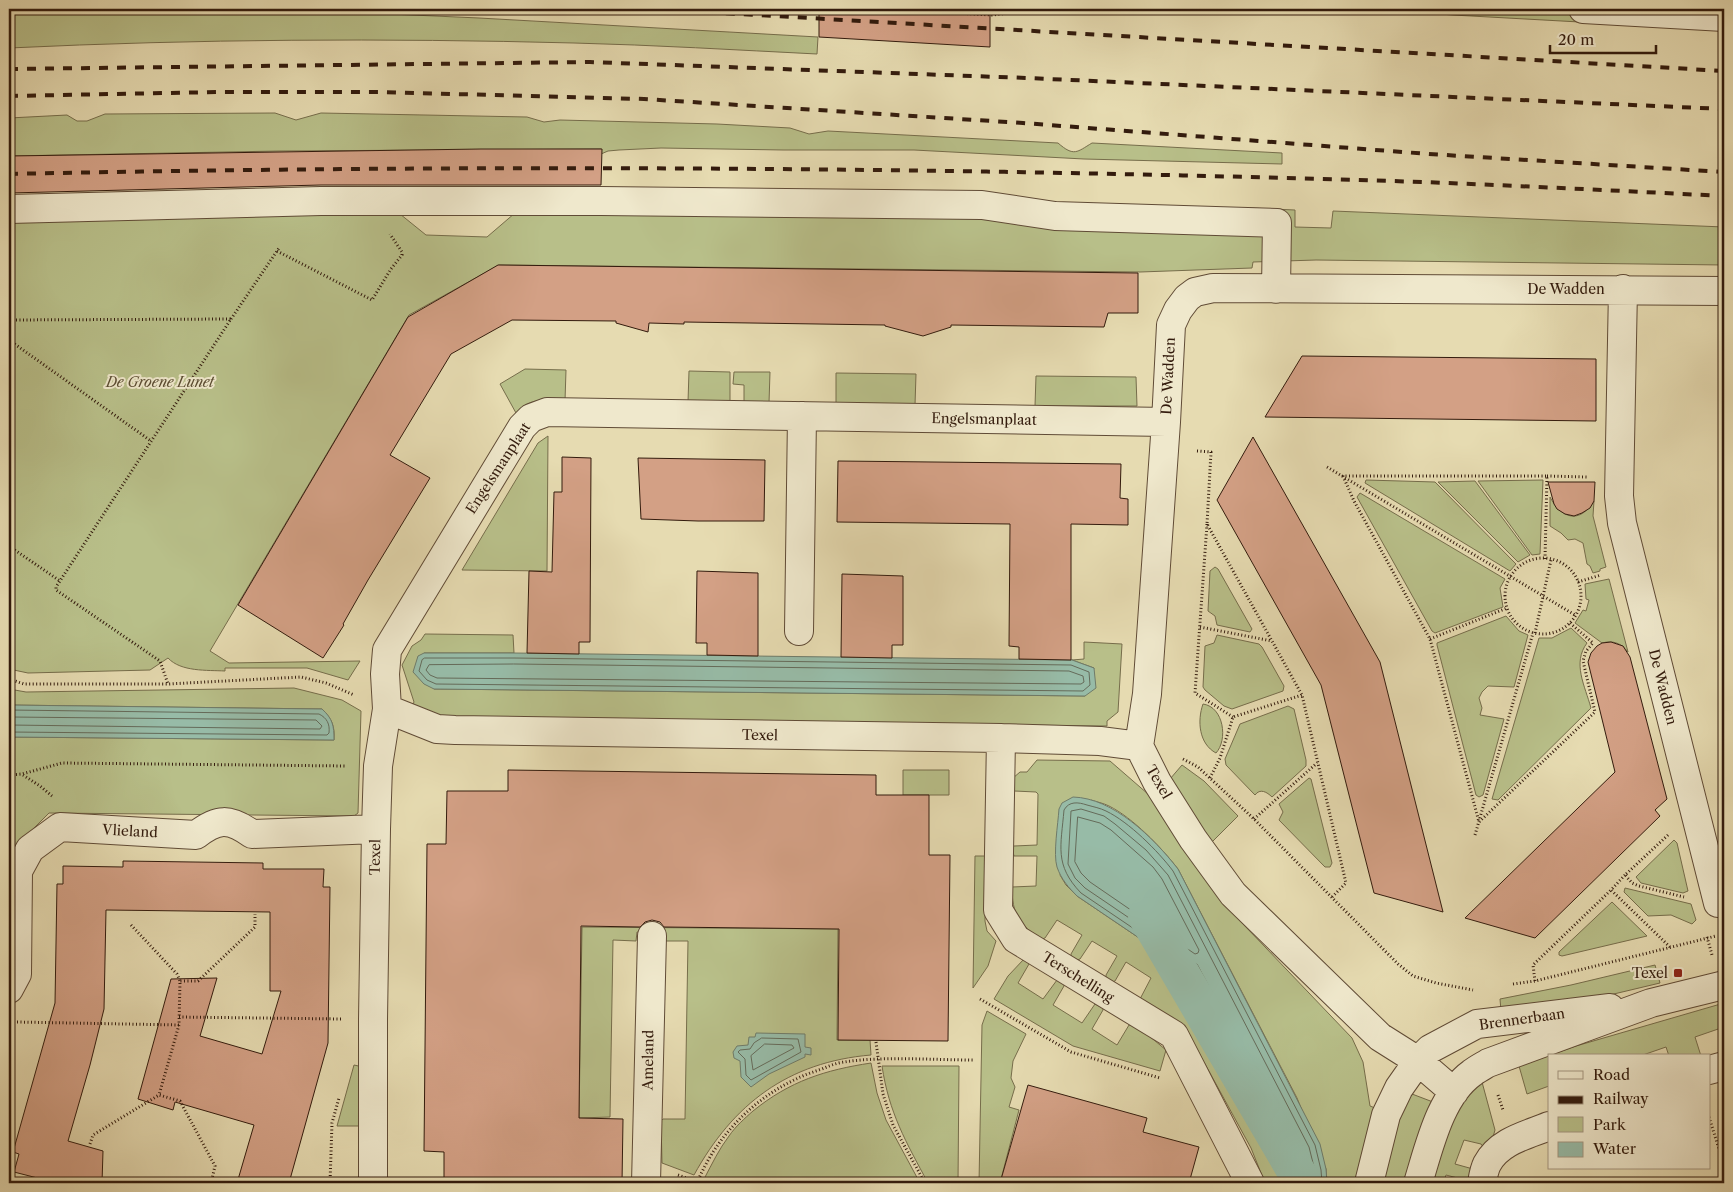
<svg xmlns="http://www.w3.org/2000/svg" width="1733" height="1192" font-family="'Libre Caslon Text',serif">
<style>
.green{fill:#b8bf89;stroke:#766d4b}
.water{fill:#97bba7;stroke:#6f7b69}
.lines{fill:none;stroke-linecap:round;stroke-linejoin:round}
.shore{stroke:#656b5a;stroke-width:1}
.canal{stroke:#97bba7;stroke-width:38}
.building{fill:#d3a085;stroke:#331b0d}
.minor-casing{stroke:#604b36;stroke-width:30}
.path{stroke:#331b0d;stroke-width:3;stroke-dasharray:1 2.5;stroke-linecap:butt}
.minor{stroke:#efe8cc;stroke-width:28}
.rail{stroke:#331b0d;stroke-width:4;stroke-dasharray:9 9;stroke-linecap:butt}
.poi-dot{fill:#8f2418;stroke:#efe8cc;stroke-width:2}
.labels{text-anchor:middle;stroke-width:4;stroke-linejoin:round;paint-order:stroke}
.street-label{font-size:14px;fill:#331b0d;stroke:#efe8cc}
.park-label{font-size:14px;font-style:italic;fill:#5b4c32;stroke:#efe8cc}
.poi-label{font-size:14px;fill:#331b0d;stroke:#efe8cc;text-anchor:end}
</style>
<rect width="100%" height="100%" fill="#e6dbb1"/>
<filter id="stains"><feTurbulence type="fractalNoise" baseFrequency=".004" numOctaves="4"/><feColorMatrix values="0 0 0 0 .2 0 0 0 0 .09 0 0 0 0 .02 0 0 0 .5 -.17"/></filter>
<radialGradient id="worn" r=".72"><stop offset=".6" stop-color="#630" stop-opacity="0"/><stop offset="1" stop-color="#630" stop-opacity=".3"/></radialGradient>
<path class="green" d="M9,9H279L479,18L818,37L817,54C736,50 655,45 574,43C385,38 197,39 9,48Z
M1376,9H1724V30L1453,15Z
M275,113L296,120L321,113L527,117L544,122L560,120L717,124L790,128L809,134L828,131L1058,143C1074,157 1077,152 1092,143L1282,153V164L1084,159L914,150H783L661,148L619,150L608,151L601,154V149L280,151L9,156V118L67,115L77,121H87L105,114Z
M1250,208L1295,210V227L1331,228L1333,211L1724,227V265L1316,260L1253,262L1252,268L1140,272L499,265L409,315L210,651L229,663L360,661L348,680L307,668H225V671C207,670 181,672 168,658L150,670L28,673L9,669V219L400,214L426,235L487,237L515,213L986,216L1042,228L1248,235Z
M525,369L566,370L565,401C547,400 529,397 516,413L500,384Z
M689,371L730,372V403L688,402Z
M734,372H770L769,403H744V385L733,384Z
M836,373L916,374L915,405H836Z
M1036,376L1136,377L1137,406H1035Z
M548,436L547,571L462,570L538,443Z
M1366,480L1435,482L1516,564L1510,571L1365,483Z
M1543,480L1540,554L1532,555L1478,481Z
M1475,481L1530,555L1518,562L1438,482Z
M1360,493L1505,579L1500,588L1503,607L1435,633L1432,631L1357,497Z
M1550,497C1561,518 1579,525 1594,501L1593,516L1606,567L1600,569V571L1593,573L1590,566L1587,564L1583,543L1575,539L1568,540L1561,533L1550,526Z
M1215,567L1218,569L1252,629L1250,632L1217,625L1215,616L1208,611L1210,571Z
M1609,579L1628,652C1621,643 1613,640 1602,643L1575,623L1583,610L1586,611L1589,600L1586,599L1585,584Z
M1506,616L1519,631L1528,635L1514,687L1488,686L1482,692L1479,698L1482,708L1480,715L1504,719L1483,795L1479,797L1476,795L1437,645V643Z
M1571,628L1587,643C1572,663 1585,686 1591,708L1498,800L1492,799L1539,638H1552Z
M425,634L513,635L514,653H424L434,689L1085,696L1094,668L1072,660L1084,659V642L1122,644L1118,712L1107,721V726L455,719L435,716L412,706L414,702L402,665L412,646L421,640Z
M1217,635L1259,644L1262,647L1284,686L1283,691L1232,709L1224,706L1205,690L1203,687L1205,646L1214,643Z
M294,688L342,700L361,711L358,813L354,816L49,813L9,853V737L334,740C335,726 332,719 322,709L9,705V689L26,692Z
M1203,704C1224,707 1228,740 1216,753C1199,744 1197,721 1203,704Z
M1288,706L1294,709L1306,760V766L1272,797C1267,792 1260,788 1255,795L1226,765L1225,759L1240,724Z
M1037,760L1110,761L1148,794L1222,902L1352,1038L1363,1062L1370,1106L1375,1108L1358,1183H1327L1326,1169L1297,1098L1178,869C1161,847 1133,818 1109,806C1103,803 1097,802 1091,800L1060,875L1066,885L1077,896L1188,971L1294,1170L1292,1183H1265L1251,1148L1193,1042L1186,1033L1140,999L1151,978L1126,962L1115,981L1112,982L1106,977V975L1117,956L1092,941L1080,959L1077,960L1071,956V954L1082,935L1057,920L1045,938L1042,939C1019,925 1012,914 1012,887L1036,886L1037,856H1014L1012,848L1014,846L1037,845L1038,794L1036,792L1014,791L1013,778L1020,772H1027Z
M1182,765L1204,781L1238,816L1212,842L1170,779Z
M903,770H949V795H903Z
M1309,778L1311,779L1332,863L1330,867H1325L1279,820L1283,812L1279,804Z
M1674,840L1677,843L1688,891L1683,893L1641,883L1636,877Z
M975,856H985V921L987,931L996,941L988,966L973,988Z
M1625,888L1691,904L1696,920L1692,924L1671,915L1648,916L1624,892Z
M1612,902L1647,936L1562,956L1559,955V952Z
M582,927L838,929L837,1040H870L871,1055C788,1062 733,1104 694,1175L662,1163L661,1121L663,1119H685L688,941H665L663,932H637L636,941L613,940L610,1117L579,1118Z
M1024,959L1029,962V964L1018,983L1043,999L1057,980L1064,984V986L1053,1005L1082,1023L1095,1004L1103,1008V1010L1092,1029L1117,1045L1129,1025H1132L1148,1035L1166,1050L1160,1071L1073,1046L994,999L1008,976Z
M1655,965L1660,983L1576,1003L1501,1011L1500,999L1571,985Z
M1724,1003V1027L1695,1037L1701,1056H1669L1666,1047L1640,1056H1549V1086L1527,1094L1519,1066L1576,1046Z
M987,1011L1026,1034L1013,1061L1011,1078L1015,1087L1009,1107L1019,1110L1000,1183H979L982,1025Z
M871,1063L877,1093L886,1120L920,1183H713L704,1179C712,1164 719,1149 729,1136C735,1127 745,1118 753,1111C790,1081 825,1070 871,1063Z
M354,1065L363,1067L362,1126H337Z
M882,1066H959L958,1183H928C906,1142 889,1113 882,1066Z
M1482,1082L1495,1130L1493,1137L1484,1148L1481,1144L1464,1140L1455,1164L1473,1169L1469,1181L1446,1175L1443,1183H1429L1457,1105Z
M1412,1094L1433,1102L1409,1183H1380C1387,1154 1393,1119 1412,1094Z"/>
<path class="water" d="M424,653H514L1072,660L1094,668L1096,688L1085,696L434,689L424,684L413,672L418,656Z
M9,705L322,709C333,719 334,726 334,740L9,737Z
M1073,797C1113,798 1153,837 1178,869L1320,1144L1326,1169L1327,1183H1292L1294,1170L1188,971L1077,896C1069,888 1061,879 1057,867C1053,854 1058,824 1059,809L1062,803Z
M756,1033L805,1034V1047L811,1048V1055L805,1054V1057L769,1074L751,1087L741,1077L740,1061L734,1058L733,1052L737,1046L748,1045L749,1037H755Z"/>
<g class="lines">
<path class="shore" d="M425,658H514L1071,665L1089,672L1090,685L1083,691L436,684L427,680L419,671L422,660Z
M514,664L1069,671L1083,676L1084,682L1081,684L437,678L430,675L426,670L429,665Z
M9,710L319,714C327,718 330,724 329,733L327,735L9,732
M9,717L316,720L322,726L320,729L9,725
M1078,817L1100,823L1111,830L1153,867L1162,879L1199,950L1198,953L1195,954L1090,882L1081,873L1075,862Z
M762,1038L798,1039L801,1052L751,1080L746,1075L745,1059L738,1052L740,1050L750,1049L754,1043Z
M765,1044L792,1045L794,1048L753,1070L751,1056Z
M1297,1183L1298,1168L1192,968L1081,893C1054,865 1061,846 1064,810C1069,801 1078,802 1087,805C1094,807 1100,808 1106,811C1129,822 1158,851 1173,871L1315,1145L1321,1170L1322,1183
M1303,1183L1305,1171L1304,1165L1197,964L1085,888L1075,878L1068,864L1071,811L1081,809L1104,816L1115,824L1146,850L1168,875L1309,1147L1315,1171L1316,1183"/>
<path class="canal" d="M1147,916L1303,1183"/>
</g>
<path class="building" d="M819,9H990V47L819,37Z
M481,149H602L601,185H321L9,193V156Z
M498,265L1138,273V313H1108L1104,327L951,325V327L923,336L885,326V325L684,322V324L649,323L648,332L616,323V321L512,320L451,354L390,455L430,478L368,580L343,624L344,625L323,658L238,605L408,317Z
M1302,356L1596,359V421L1265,417Z
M1253,437L1380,662L1443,912L1374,893L1321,685L1217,500Z
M562,457L591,458L590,642H579V654L527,653L529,571L552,572L554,492H562Z
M638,458L765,460L764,521H698L641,519Z
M838,461L1121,464L1120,498L1128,499V525L1071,524V660L1019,659V647L1009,646L1010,524L837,522Z
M1548,482H1595L1594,501L1590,508L1582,513L1574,516L1565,514L1557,509L1554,504Z
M697,571L758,573V656L707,655V643H696Z
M842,574L903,576V645H892V658L841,657Z
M1611,642L1623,646L1630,657L1667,799L1655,810L1660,816L1535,938L1465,918L1615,772L1588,662L1591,653L1597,646L1602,643Z
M508,770L876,775V795H929V855H950L948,1041L838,1040L839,929L664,927L660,922L652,920L645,922L640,927L581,926L579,1118L623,1119L622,1183H444V1152L424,1151L427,844H446L447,791H508Z
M123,861L263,863V869H324L323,887H330L328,1043L289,1183H237L254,1125L175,1102L173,1110L138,1099L171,979L217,978L200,1036L262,1054L281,991H270V912L106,910L104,1009L90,1065L68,1141L103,1151L102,1183H57L14,1172L19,1154L13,1152L55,1003L57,884H63V866L123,867Z
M1028,1085L1147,1118L1143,1132L1199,1147L1189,1183H1000Z"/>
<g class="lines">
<defs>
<path id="minor" d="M1583,9L1724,17
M9,209L321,201H601L982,205L1055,216L1277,223L1276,289
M1623,289L1619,496L1622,523L1718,903
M799,631L802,416
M387,709L437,729L455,730L1001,738L1100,741L1139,746
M1001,738L998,910L1016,939L1174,1035L1250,1183
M1139,746L1147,694L1166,422L1171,325L1178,310L1187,298L1195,292L1213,288L1724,291
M1139,746L1157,782L1193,839L1233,894L1380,1037L1418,1061L1454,1092
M9,989L17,974L18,871L30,849L60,827L196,835C218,818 229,818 252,834L376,829
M1709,1070L1724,1066
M373,1183V1019L376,829L378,766L387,709L385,674L387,650L522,427L531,418L547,412L1166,422
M646,1183L652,936
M1369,1183L1386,1115L1399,1088L1418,1061L1430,1049L1477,1024L1610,1008
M1418,1183C1429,1148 1440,1096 1472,1073C1477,1069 1483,1066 1488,1063L1651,1003L1724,985
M1482,1183C1483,1177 1484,1170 1487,1164C1499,1141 1527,1135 1549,1126"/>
</defs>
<use href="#minor" class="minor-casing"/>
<path class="path" d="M883,9L992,15L1008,13L1014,9
M277,251L372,300L391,269L402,255V252L390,234
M231,319L279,248
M9,320L231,319L56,587V590L160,661L168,684
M9,340L151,441
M1197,451L1211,452L1207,524L1302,695L1346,883L1332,897
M1327,467L1575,615
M1547,476L1587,477
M1207,524L1195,693L1233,717
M9,546L60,581
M1505 596a38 38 0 1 1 76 0a38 38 0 1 1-76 0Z
M1545,559L1547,476H1343L1354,501L1430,639L1479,822L1595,712L1583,661L1586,651L1593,643L1570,623
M1578,582L1601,575
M1200,627L1272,641
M1535,633L1551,560
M1430,639L1507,608
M9,679L24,684H168L301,677L326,683L354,695
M1183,759L1198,767L1254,819L1398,964L1413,976L1436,983L1473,990
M9,775L22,774L62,763L346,766
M23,775L40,786L52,796
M1210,778L1220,758L1233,717L1302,695
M1254,819L1317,763
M1475,835L1533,633
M1668,835L1625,875L1632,883L1639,886L1684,897
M1625,875L1611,890L1671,948
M131,925L177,974L180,981
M1707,937L1712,955
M1535,981L1533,965L1611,890
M1513,984L1535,981L1716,936
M980,999L1071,1052L1160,1078
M179,1017L342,1019
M17,1022L179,1025L180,981H198L255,927V914
M179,1025L159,1095L180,1101L215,1166L212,1179
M876,1042L883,1094L893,1125L925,1183
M1498,1095L1503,1110
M1709,1117L1724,1165
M90,1144L93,1135L159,1095
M678,1175L701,1183
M330,1183L332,1123L339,1098
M697,1183C719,1129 766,1086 822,1069C829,1066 836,1063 844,1062C883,1056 933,1060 973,1060"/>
<use href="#minor" class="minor"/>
<path class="rail" d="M654,9L1724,71
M9,69L590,62L1027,78L1724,109
M9,96L218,92H378L644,99L1023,123L1429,154L1724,172
M9,174C480,164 951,167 1423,182C1523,186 1624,191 1724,196"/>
</g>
<rect class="poi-dot" x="1673" y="968" width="10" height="10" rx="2.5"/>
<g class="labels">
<g class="street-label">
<text x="1566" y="294">De Wadden</text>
<text transform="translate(1168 376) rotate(-87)" y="5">De Wadden</text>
<text transform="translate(984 419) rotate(1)" y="5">Engelsmanplaat</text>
<text transform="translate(498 468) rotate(-57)" y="5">Engelsmanplaat</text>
<text transform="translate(1663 687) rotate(76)" y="5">De Wadden</text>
<text transform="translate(760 735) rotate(1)" y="5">Texel</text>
<text transform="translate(1159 782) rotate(60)" y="5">Texel</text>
<text transform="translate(130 831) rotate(3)" y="5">Vlieland</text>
<text transform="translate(375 857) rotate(-89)" y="5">Texel</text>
<text transform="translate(1078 977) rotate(32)" y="5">Terschelling</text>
<text transform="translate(1522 1019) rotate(-8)" y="5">Brennerbaan</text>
<text transform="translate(648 1060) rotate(-89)" y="5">Ameland</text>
</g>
<g class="park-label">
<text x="160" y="387">De Groene Lunet</text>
</g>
<g class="poi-label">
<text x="1668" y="978">Texel</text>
</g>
</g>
<rect width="1733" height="1192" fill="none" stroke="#e6dbb1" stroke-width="30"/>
<rect x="10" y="10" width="1713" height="1172" fill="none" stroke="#331b0d" stroke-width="2.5"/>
<rect x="15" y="15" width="1703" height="1162" fill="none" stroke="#331b0d"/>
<rect x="1548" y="1054" width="162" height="115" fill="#efe8cc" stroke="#a49680"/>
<rect x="1558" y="1071" width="25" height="8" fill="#efe8cc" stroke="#a49680"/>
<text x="1593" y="1080" font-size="15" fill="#331b0d">Road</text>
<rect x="1558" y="1096" width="25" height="8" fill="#331b0d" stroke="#a49680"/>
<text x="1593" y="1104" font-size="15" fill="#331b0d">Railway</text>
<rect x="1558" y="1117" width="25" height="15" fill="#b8bf89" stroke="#a49680"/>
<text x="1593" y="1130" font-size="15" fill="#331b0d">Park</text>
<rect x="1558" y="1142" width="25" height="15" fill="#97bba7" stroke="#a49680"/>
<text x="1593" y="1154" font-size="15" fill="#331b0d">Water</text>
<path d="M1550 45v8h106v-8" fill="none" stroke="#331b0d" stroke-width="2.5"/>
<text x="1558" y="45" font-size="15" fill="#331b0d" stroke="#efe8cc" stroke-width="4" paint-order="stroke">20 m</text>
<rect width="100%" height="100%" filter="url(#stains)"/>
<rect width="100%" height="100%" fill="url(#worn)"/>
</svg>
